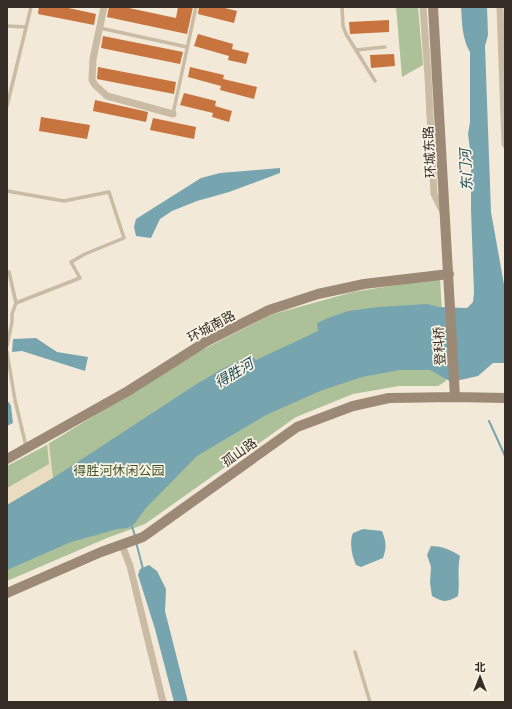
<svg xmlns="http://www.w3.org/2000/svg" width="512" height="709" font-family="'Golos Text','Noto Sans SC',sans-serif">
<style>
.green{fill:#adc198}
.plaza{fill:#eaddbf}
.water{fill:#77a5af}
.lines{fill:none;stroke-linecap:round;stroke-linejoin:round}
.stream{stroke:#77a5af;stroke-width:2}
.building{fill:#c8743f}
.lane{stroke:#cabba4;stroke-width:3.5}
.street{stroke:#cabba4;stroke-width:7}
.secondary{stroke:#9d8a76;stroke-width:10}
.labels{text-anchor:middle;stroke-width:3.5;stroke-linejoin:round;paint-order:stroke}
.street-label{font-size:13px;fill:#352d26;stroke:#f9f3e4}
.park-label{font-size:13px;fill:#3e5329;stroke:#f9f3e4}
.water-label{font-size:14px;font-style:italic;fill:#1b4a57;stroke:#f9f3e4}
</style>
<rect width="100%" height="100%" fill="#f2e9d8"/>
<path class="green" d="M396,7H418L423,65L402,77Z
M440,278L446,381L438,386H399L353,394L296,417L145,524L107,538L7,581V466L43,447L202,350L270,315L353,292Z"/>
<path class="plaza" d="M49,443L53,478L7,505V488L49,464L47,444Z"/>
<path class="water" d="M461,7H487L488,35L485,46L491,212L505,290V363H493L478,376L451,382L430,370H400L362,377L320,391L266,415L197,456L146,508L135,523L128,528L118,529L71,542L7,570V505L53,478L195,385L224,368L251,355L256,360L318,331L317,323L328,318L348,311L378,307L427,304L439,307L467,308L473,302L474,293L471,210V157L468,134L470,122V52C462,39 462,22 461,7Z
M280,168V173L229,192L197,201L172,211L160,219L151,238L136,236L134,227L136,219L201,178L220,173Z
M36,338L57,352L88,357L85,371L22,351L12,352L13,339Z
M9,402L11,406L13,423L7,426V403Z
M363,529L382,531C386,542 387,547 383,558L361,567L356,565C352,556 349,542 353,533Z
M431,546C441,546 452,550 460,556C457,570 460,583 458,596C446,603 442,602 432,596L430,583L431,567L427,555Z
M149,565L157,571L166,589L165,611L188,702H174L155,629L138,575L140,569Z"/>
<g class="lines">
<path class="stream" d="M489,421L505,456
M131,523L135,536
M136,542L143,569"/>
</g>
<path class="building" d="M39,7H64L96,14L94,25L38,14Z
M109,7H124L176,18L178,7H193L187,34L107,17Z
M199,7H221L237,11L234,23L198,14Z
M389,20V32L350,34L349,22Z
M198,34L233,44L232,49L249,53L246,64L228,60L229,56L194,46Z
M103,36L183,52L180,64L101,48Z
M394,54L395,66L371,68L370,55Z
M98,67L176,82L174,94L97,79Z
M190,67L224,75L223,79L257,87L254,99L220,90L221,86L188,77Z
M184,93L216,101L215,106L232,111L229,122L212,117L213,113L180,105Z
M95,100L148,112L146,122L93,111Z
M41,117L90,125L87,139L39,131Z
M153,118L196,127L194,139L150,130Z"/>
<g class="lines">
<path class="lane" d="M342,7L343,26L346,34L375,81
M7,26L26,27
M100,28L187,47
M356,50L385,47
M7,106L31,7
M173,114L196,7
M7,191L64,201L109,192L124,238L85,254L71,262L80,278L16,303L12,314V322L7,346
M7,272H9L16,303
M7,352L15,400L26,446
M355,652L370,702"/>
<path class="street" d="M104,7L93,59L92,80L95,85L107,96L173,114
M423,7L428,76L434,194L443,212
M500,7L505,144
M122,545L130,566L163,702"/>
<path class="secondary" d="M433,7L455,397
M7,459L128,391L207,341L269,310L318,294L364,284L449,274
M7,593L101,552L143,537L297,427L353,406L389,398L455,397L505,398"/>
</g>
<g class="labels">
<g class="street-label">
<text transform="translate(429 152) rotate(-93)" y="5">环城东路</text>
<text transform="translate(211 326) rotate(-28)" y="5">环城南路</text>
<text transform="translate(439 346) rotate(-93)" y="5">登科桥</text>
<text transform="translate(239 452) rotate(-35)" y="5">孤山路</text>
</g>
<g class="park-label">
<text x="119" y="475">得胜河休闲公园</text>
</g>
<g class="water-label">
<text transform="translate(466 170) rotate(-93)" y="5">东门河</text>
<text transform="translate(234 373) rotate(-31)" y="5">得胜河</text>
</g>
</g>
<rect width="512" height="709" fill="none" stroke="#352d26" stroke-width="16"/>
<g transform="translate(480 677)" stroke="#f9f3e4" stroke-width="3" paint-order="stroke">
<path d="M0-3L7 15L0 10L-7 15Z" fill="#352d26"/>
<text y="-6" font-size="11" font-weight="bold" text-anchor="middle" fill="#352d26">北</text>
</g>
</svg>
